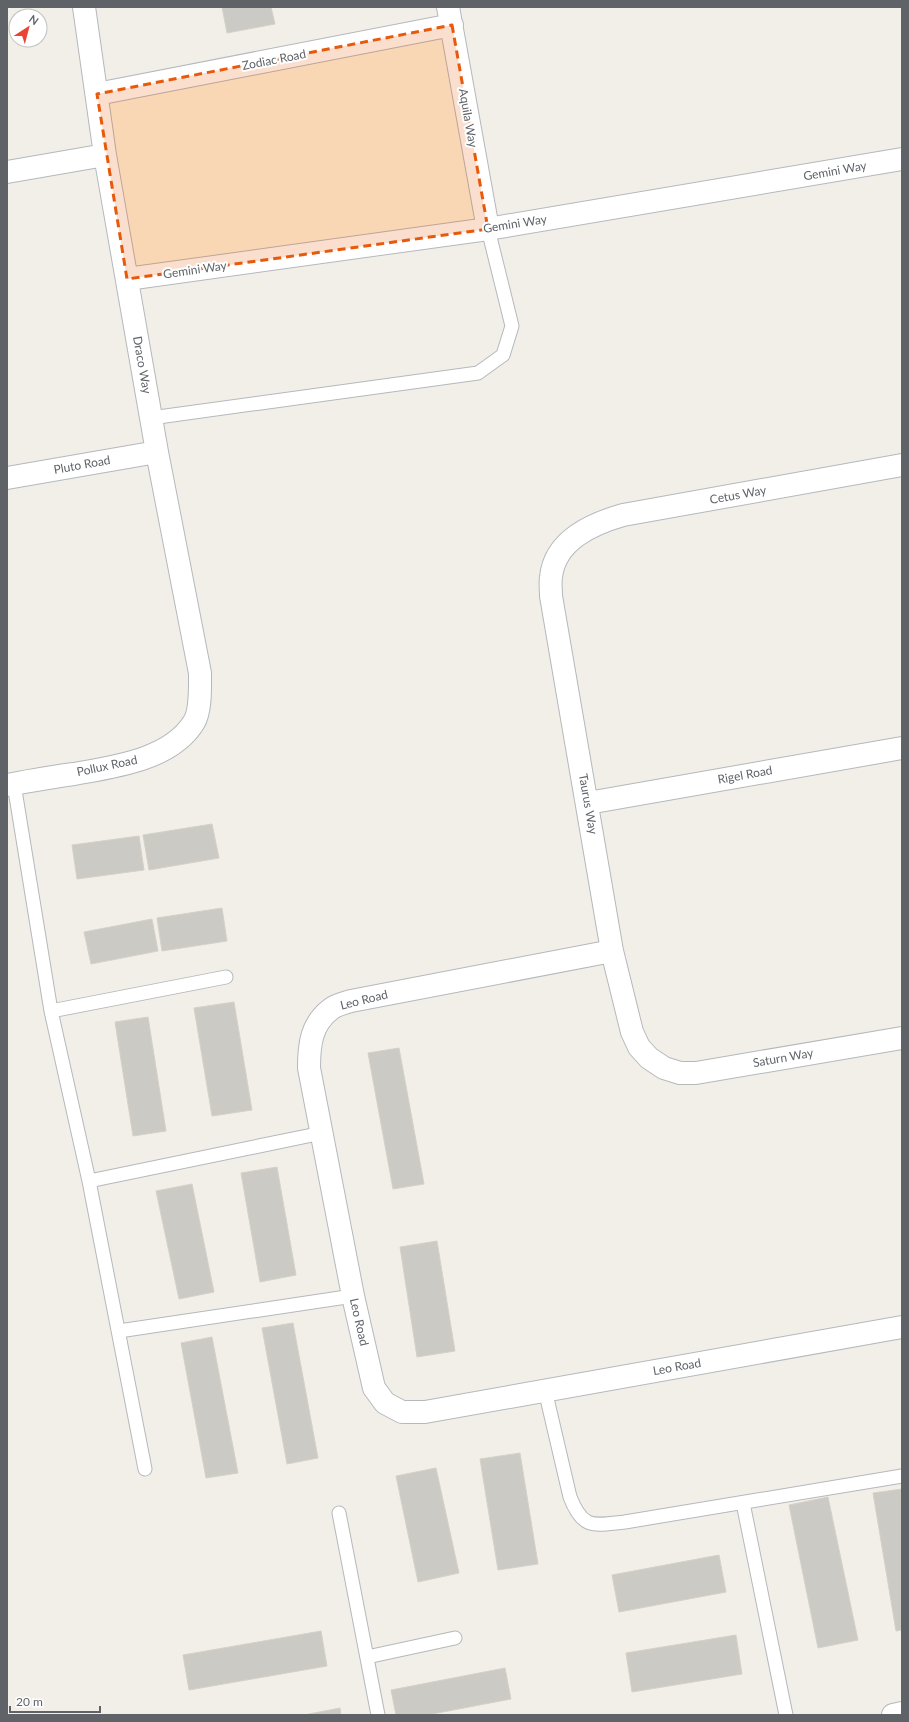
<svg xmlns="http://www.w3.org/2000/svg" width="909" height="1722" font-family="Lato,sans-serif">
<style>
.commercial{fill:#fef7e0}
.building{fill:#cccac5;stroke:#d6d1c6}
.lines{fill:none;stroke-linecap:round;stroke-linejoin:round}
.service-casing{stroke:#b5b8bc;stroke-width:15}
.minor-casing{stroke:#b5b8bc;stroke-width:24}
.tertiary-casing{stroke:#b5b8bc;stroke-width:24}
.service{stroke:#fff;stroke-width:13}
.minor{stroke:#fff;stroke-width:22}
.tertiary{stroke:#fff;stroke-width:22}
.marked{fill:#e8590c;fill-opacity:0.2;stroke:#e8590c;stroke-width:3;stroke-dasharray:8 5;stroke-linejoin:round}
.labels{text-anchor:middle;stroke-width:4;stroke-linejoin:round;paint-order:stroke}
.street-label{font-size:12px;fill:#5f6368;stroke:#fff}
</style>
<rect width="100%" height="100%" fill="#f1efe8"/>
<path class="commercial" d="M452,25L488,229L127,279L97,94Z"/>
<path class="building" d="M222,7H271L275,24L227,33Z
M212,824L219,858L149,870L143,835Z
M139,836L144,870L77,879L72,845Z
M222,908L227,941L162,951L157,918Z
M152,919L158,951L91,964L84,932Z
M234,1002L252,1110L212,1116L194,1008Z
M148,1017L166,1131L133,1136L115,1022Z
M399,1048L424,1184L393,1189L368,1053Z
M277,1167L296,1275L260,1282L241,1173Z
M192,1184L214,1292L179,1299L156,1191Z
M437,1241L455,1351L417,1357L400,1247Z
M293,1323L318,1458L287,1464L262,1328Z
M212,1337L238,1473L206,1478L181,1343Z
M520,1453L538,1564L498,1570L480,1459Z
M436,1468L459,1573L418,1582L396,1476Z
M902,1489V1630L896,1631L873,1493Z
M828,1497L858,1640L818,1648L789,1505Z
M719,1555L726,1592L619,1612L612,1575Z
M321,1631L327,1666L189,1690L183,1655Z
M736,1635L742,1674L632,1692L626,1653Z
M505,1668L511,1699L427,1715H396L391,1690Z
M340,1708L341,1715H304Z"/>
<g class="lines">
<defs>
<path id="service" d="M151,418L478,373L503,355L512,326L488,229
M14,784L51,1011L89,1181L145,1469
M51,1011L226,977
M89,1181L322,1133
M119,1331L353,1296
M545,1390L570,1497C583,1530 593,1525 625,1522L902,1476
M743,1503L786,1715
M339,1513L378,1715
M367,1657L455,1638"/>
<path id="minor" d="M448,7L488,229
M97,94L452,25
M7,172L105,155
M127,279L488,229L902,159
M902,465L623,515C592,524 555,540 551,577C550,583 551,590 551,596L612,951L632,1032L639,1047L649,1058L664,1068L680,1073H696L902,1038
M7,478L157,452
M7,785C29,781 51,777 74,774C113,767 171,760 194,722C201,711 200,686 200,673L157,452L105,155L84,7
M588,803L902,748
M612,951L351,1001C345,1003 336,1005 331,1009C311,1024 309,1045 309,1068L353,1296L374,1388L385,1403L402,1412H425L902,1327"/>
<path id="tertiary" d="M893,1715L902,1713"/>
</defs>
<use href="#service" class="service-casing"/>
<use href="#minor" class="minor-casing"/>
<use href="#tertiary" class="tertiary-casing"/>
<use href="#service" class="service"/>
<use href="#minor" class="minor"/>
<use href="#tertiary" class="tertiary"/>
</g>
<path class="marked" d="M452,25L488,229L127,279L97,94Z"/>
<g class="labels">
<g class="street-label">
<text transform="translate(274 60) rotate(-11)" y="4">Zodiac Road</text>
<text transform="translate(468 118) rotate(80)" y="4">Aquila Way</text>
<text transform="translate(835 171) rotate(-10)" y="4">Gemini Way</text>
<text transform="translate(515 224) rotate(-9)" y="4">Gemini Way</text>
<text transform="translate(195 270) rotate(-8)" y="4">Gemini Way</text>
<text transform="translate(142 365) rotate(80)" y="4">Draco Way</text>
<text transform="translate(82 465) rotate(-10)" y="4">Pluto Road</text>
<text transform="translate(738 495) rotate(-10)" y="4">Cetus Way</text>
<text transform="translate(107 766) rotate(-12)" y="4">Pollux Road</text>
<text transform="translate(745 775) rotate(-10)" y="4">Rigel Road</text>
<text transform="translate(588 804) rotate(80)" y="4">Taurus Way</text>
<text transform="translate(364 1000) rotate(-14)" y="4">Leo Road</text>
<text transform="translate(783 1058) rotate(-10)" y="4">Saturn Way</text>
<text transform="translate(359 1322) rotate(77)" y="4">Leo Road</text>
<text transform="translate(677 1367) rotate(-10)" y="4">Leo Road</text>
</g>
</g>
<rect width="909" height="1722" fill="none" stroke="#5f6368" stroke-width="16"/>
<g transform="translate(28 28) rotate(36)"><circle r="19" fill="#ffffff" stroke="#bfc1c3"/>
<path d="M0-3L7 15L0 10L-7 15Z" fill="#ea4335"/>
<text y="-6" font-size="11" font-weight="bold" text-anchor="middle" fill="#5f6368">N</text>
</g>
<path d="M10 1706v6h90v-6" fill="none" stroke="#5f6368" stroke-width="2"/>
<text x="16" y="1706" font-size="12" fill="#5f6368" stroke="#ffffff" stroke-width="3" paint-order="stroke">20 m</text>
</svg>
